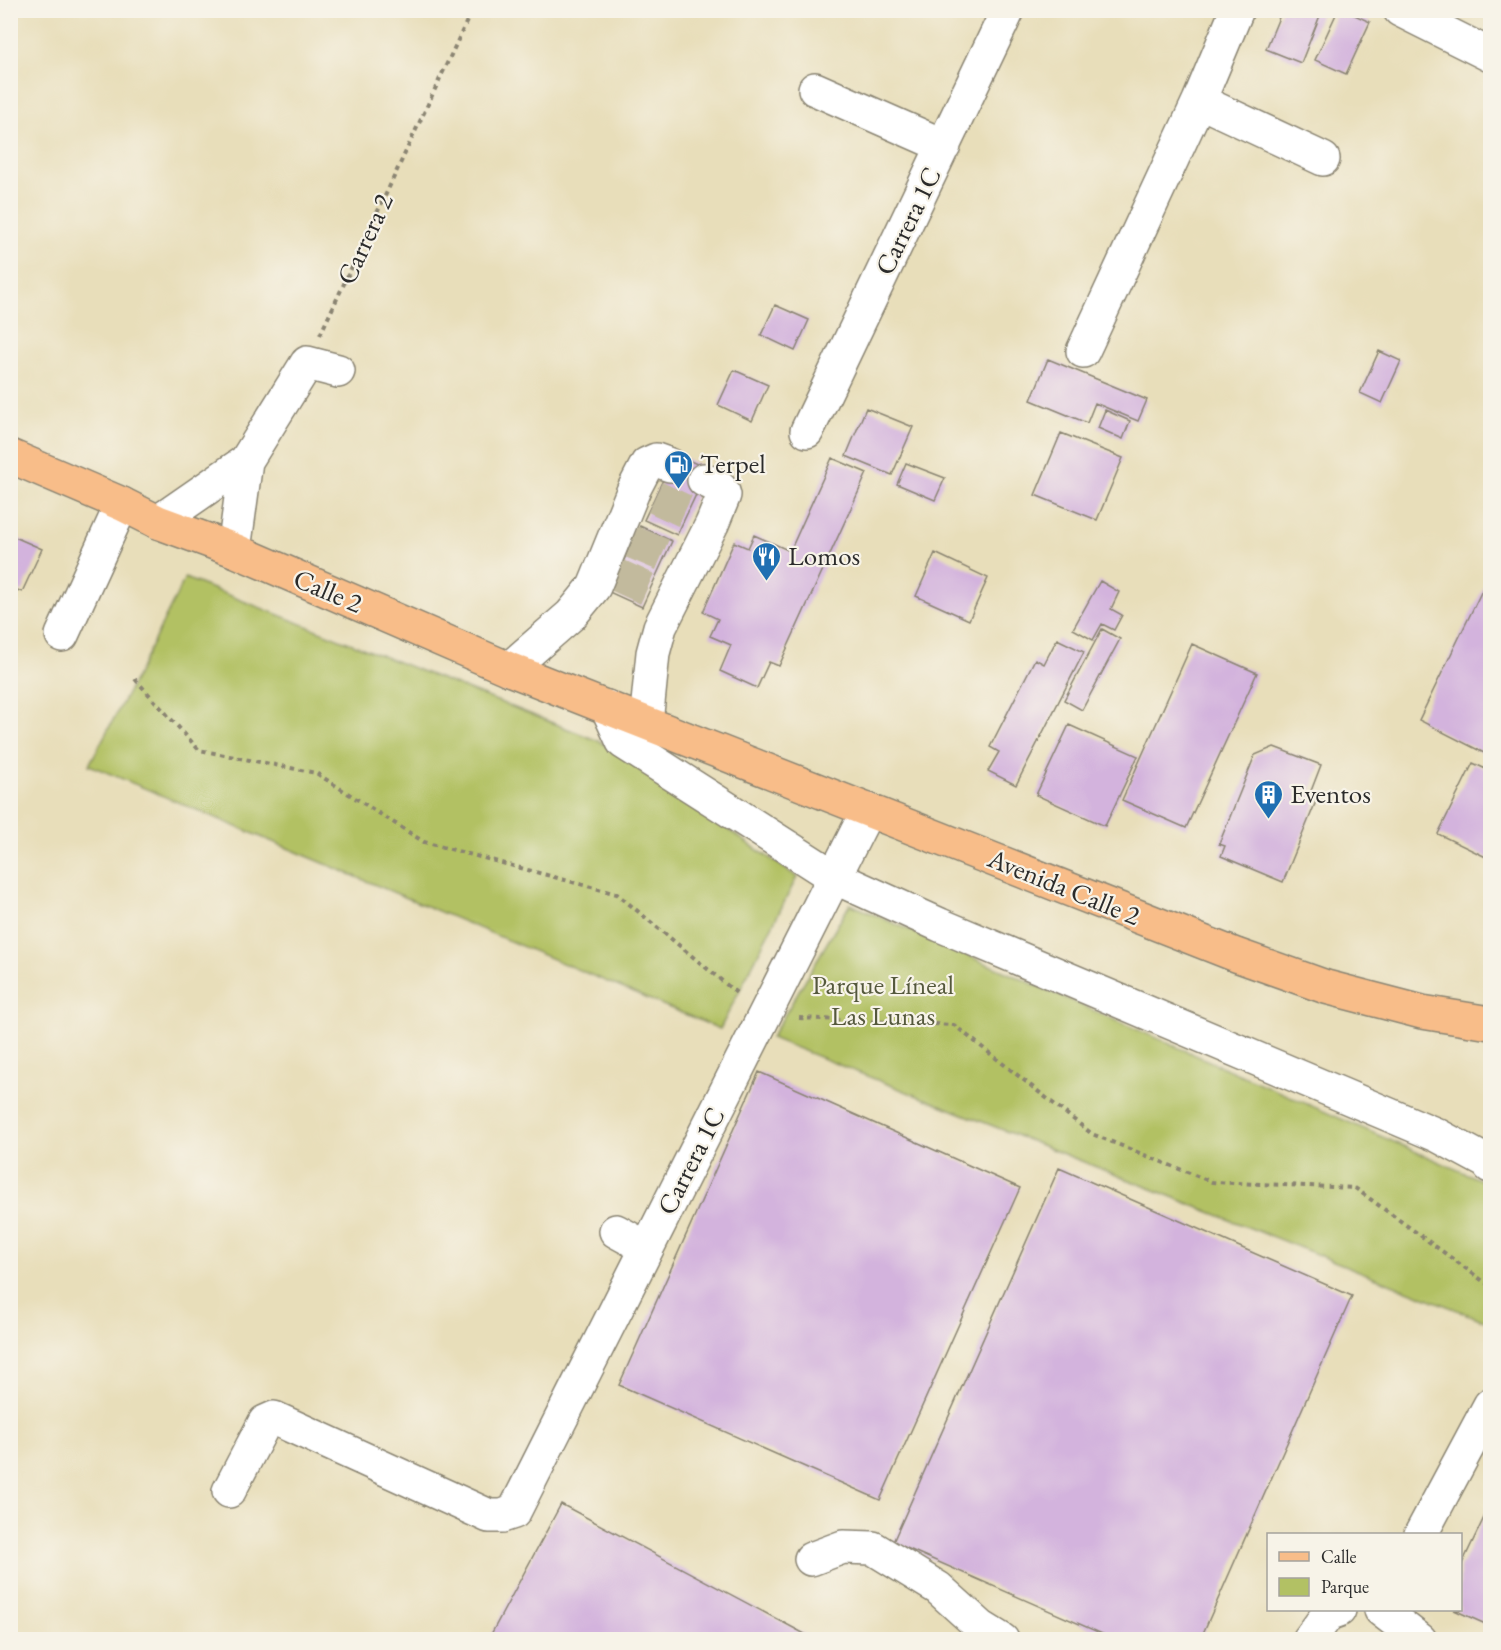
<svg xmlns="http://www.w3.org/2000/svg" width="1501" height="1650" font-family="'EB Garamond',serif">
<style>
.green{fill:#b2c164;stroke:#6e7648;stroke-width:1.5}
.building{fill:#d3b3dd}
.lines{fill:none;stroke-linecap:round;stroke-linejoin:round}
.minor-tunnel{stroke:#c2ba9d;stroke-width:33;stroke-dasharray:33 16;stroke-linecap:butt}
.minor-casing{stroke:#8a8472;stroke-width:36}
.major-casing{stroke:#8a8472;stroke-width:36}
.path{stroke:#8a8472;stroke-width:4;stroke-dasharray:4.5 4.5;stroke-linecap:butt}
.minor{stroke:#fff;stroke-width:33}
.major{stroke:#f8bd89;stroke-width:33}
.labels{text-anchor:middle;stroke-width:4.5;stroke-linejoin:round;paint-order:stroke}
.street-label{font-size:27px;fill:#2b2b2b;stroke:#f7f3e8}
.poi-label{font-size:27px;fill:#2b2b2b;stroke:#f7f3e8;text-anchor:start}
.park-label{font-size:27px;fill:#54583c;stroke:#f7f3e8}
</style>
<rect width="100%" height="100%" fill="#f7f3e8"/>
<filter id="ink" filterUnits="userSpaceOnUse"><feTurbulence type="fractalNoise" baseFrequency=".0167" numOctaves="2"/><feDisplacementMap in="SourceGraphic" scale="12" xChannelSelector="R" yChannelSelector="G"/><feConvolveMatrix kernelMatrix="1 2 1 2 8 2 1 2 1" color-interpolation-filters="sRGB"/></filter>
<filter id="wash" filterUnits="userSpaceOnUse"><feTurbulence type="fractalNoise" baseFrequency=".008" numOctaves="4" result="noise"/><feDisplacementMap in="SourceGraphic" scale="24" xChannelSelector="R" yChannelSelector="G"/><feGaussianBlur stdDeviation="1.35" result="paint"/><feColorMatrix in="noise" values="0 0 0 0 0 0 0 0 0 0 0 0 0 0 0 0 0 1.4 0 .05"/><feComposite in="paint" operator="in"/></filter>
<g filter="url(#wash)">
<rect width="100%" height="100%" fill="#e8deba"/>
<path class="green" d="M185,578L601,742L797,877L720,1029L89,765L135,679Z
M850,904L1481,1180L1490,1192V1323L771,1038Z"/>
<g id="blocks">
<path class="building" d="M1282,10H1315L1321,13L1301,63L1266,49Z
M1338,10H1344L1370,22L1346,74L1315,60Z
M775,305L809,320L795,351L761,335Z
M1379,351L1401,361L1382,403L1360,393Z
M1048,359L1147,400L1138,421L1095,403L1087,423L1031,400Z
M734,370L768,385L752,421L718,405Z
M866,408L913,427L892,475L846,456Z
M1105,410L1130,421L1123,439L1098,428Z
M1061,433L1123,458L1097,520L1035,495Z
M675,454L708,469L677,535L644,520Z
M832,458L867,473L779,666L769,662L757,688L720,671L731,645L710,636L718,619L703,612L734,542L748,548L754,535L790,551Z
M906,463L945,478L935,500L897,484Z
M640,526L672,541L642,607L609,592Z
M10,535L42,549L22,592L10,587Z
M935,553L988,578L969,620L916,596Z
M1490,574V756L1419,720Z
M1100,581L1119,592L1111,609L1122,615L1114,630L1102,624L1093,640L1073,629Z
M1102,629L1120,639L1082,710L1064,700Z
M1057,639L1084,652L1016,785L988,771L999,752L990,747L1035,659L1044,664Z
M1192,644L1257,673L1186,828L1122,800Z
M1069,725L1138,756L1105,826L1036,795Z
M1274,747L1321,765L1311,791L1319,794L1283,882L1221,856L1225,846L1219,844L1255,755Z
M1473,763L1490,771V859L1438,834Z
M759,1072L1020,1188L880,1500L619,1385Z
M1059,1168L1352,1296L1200,1640H1116L893,1542Z
M561,1504L816,1640H488Z
M1490,1505V1626L1454,1610H1460V1568Z"/>
</g>
</g>
<g filter="url(#ink)">
<use href="#blocks" fill-opacity="0" stroke="#8a8472" stroke-width="1.5"/>
<g class="lines">
<path class="minor-tunnel" d="M655,497L687,512
M632,542L665,556
M617,575L650,590"/>
<defs>
<path id="minor" d="M1400,10L1490,55
M815,89L944,146
M1199,101L1323,159
M1083,351L1199,101L1237,10
M807,431L1008,10
M158,522L246,461L307,363L338,371
M234,550L246,461
M62,635L122,504
M509,669L571,615L594,587L634,489L647,464L656,460L670,465
M607,707L623,742L834,877L940,925L1437,1135L1487,1162L1490,1166
M646,723L653,653L660,627L712,524L724,495C722,486 712,484 704,480
M616,1231L647,1248
M229,1491L265,1422L274,1418L489,1516H502L514,1512L868,810
M1421,1534L1490,1405
M811,1559L843,1547L873,1548L938,1588L981,1627L1002,1640
M1381,1610L1420,1640
M1309,1640L1328,1614L1339,1610"/>
<path id="major" d="M10,456L122,504L158,522L234,550L509,669L1236,955L1326,987L1422,1012L1490,1023"/>
</defs>
<use href="#minor" class="minor-casing"/>
<use href="#major" class="major-casing"/>
<path class="path" d="M320,335L472,10
M135,679L199,750L316,773L424,842L617,894L739,995
M799,1018L954,1025L1092,1134L1212,1182L1355,1188L1490,1286"/>
<use href="#minor" class="minor"/>
<use href="#major" class="major"/>
</g>
</g>
<defs>
<symbol id="fuel-pin" viewBox="-11 -11 22 30"><path d="M0 17L-7.5 6A9.5 9.5 0 1 1 7.5 6Z" fill="#1f6fb2" stroke="#f7f3e8"/><path d="M-5.5-6h7V0h2V4h1.3V-2.5L3-4.5l.8-.8L6-3V5H2.5V1h-1V6h-7ZM-4.2-4.7v3.2H.2V-4.7Z" fill="#fff"/></symbol>
<symbol id="restaurant-pin" viewBox="-11 -11 22 30"><path d="M0 17L-7.5 6A9.5 9.5 0 1 1 7.5 6Z" fill="#1f6fb2" stroke="#f7f3e8"/><path d="M-5-6h1v4h1v-4h1v4h1v-4h1v5L-1.5 .5V6h-2V.5L-5-1ZM5-6V6H3V1.5H1.5Q1.5-4 5-6Z" fill="#fff"/></symbol>
<symbol id="building-pin" viewBox="-11 -11 22 30"><path d="M0 17L-7.5 6A9.5 9.5 0 1 1 7.5 6Z" fill="#1f6fb2" stroke="#f7f3e8"/><path d="M-4-6H4V6H1V3H-1V6H-4ZM-2.5-4.3h1.7v1.8h-1.7ZM.8-4.3h1.7v1.8H.8ZM-2.5-1h1.7V.8h-1.7ZM.8-1h1.7V.8H.8Z" fill="#fff"/></symbol>
</defs>
<g fill-rule="evenodd">
<use href="#fuel-pin" x="662" y="448" width="33" height="45"/>
<use href="#restaurant-pin" x="750" y="540" width="33" height="45"/>
<use href="#building-pin" x="1252" y="778" width="33" height="45"/>
</g>
<g class="labels">
<g class="street-label">
<text transform="translate(908 221) rotate(-64)" y="9">Carrera 1C</text>
<text transform="translate(365 239) rotate(-65)" y="9">Carrera 2</text>
<text transform="translate(328 591) rotate(23)" y="9">Calle 2</text>
<text transform="translate(1064 887) rotate(22)" y="9">Avenida Calle 2</text>
<text transform="translate(691 1161) rotate(-63)" y="9">Carrera 1C</text>
</g>
<g class="poi-label">
<text x="700" y="473">Terpel</text>
<text x="788" y="565">Lomos</text>
<text x="1290" y="803">Eventos</text>
</g>
<g class="park-label">
<text x="883" y="994">Parque Líneal<tspan x="883" dy="31">Las Lunas</tspan></text>
</g>
</g>
<rect width="1501" height="1650" fill="none" stroke="#f7f3e8" stroke-width="36"/>
<rect x="1267" y="1533" width="195" height="78" fill="#f7f3e8" stroke="#a5a39c" stroke-width="1.5"/>
<rect x="1279" y="1552" width="30" height="9" fill="#f8bd89" stroke="#a5a39c" stroke-width="1.5"/>
<text x="1321" y="1563" font-size="18" fill="#2b2b2b">Calle</text>
<rect x="1279" y="1578" width="30" height="18" fill="#b2c164" stroke="#a5a39c" stroke-width="1.5"/>
<text x="1321" y="1593" font-size="18" fill="#2b2b2b">Parque</text>
</svg>
